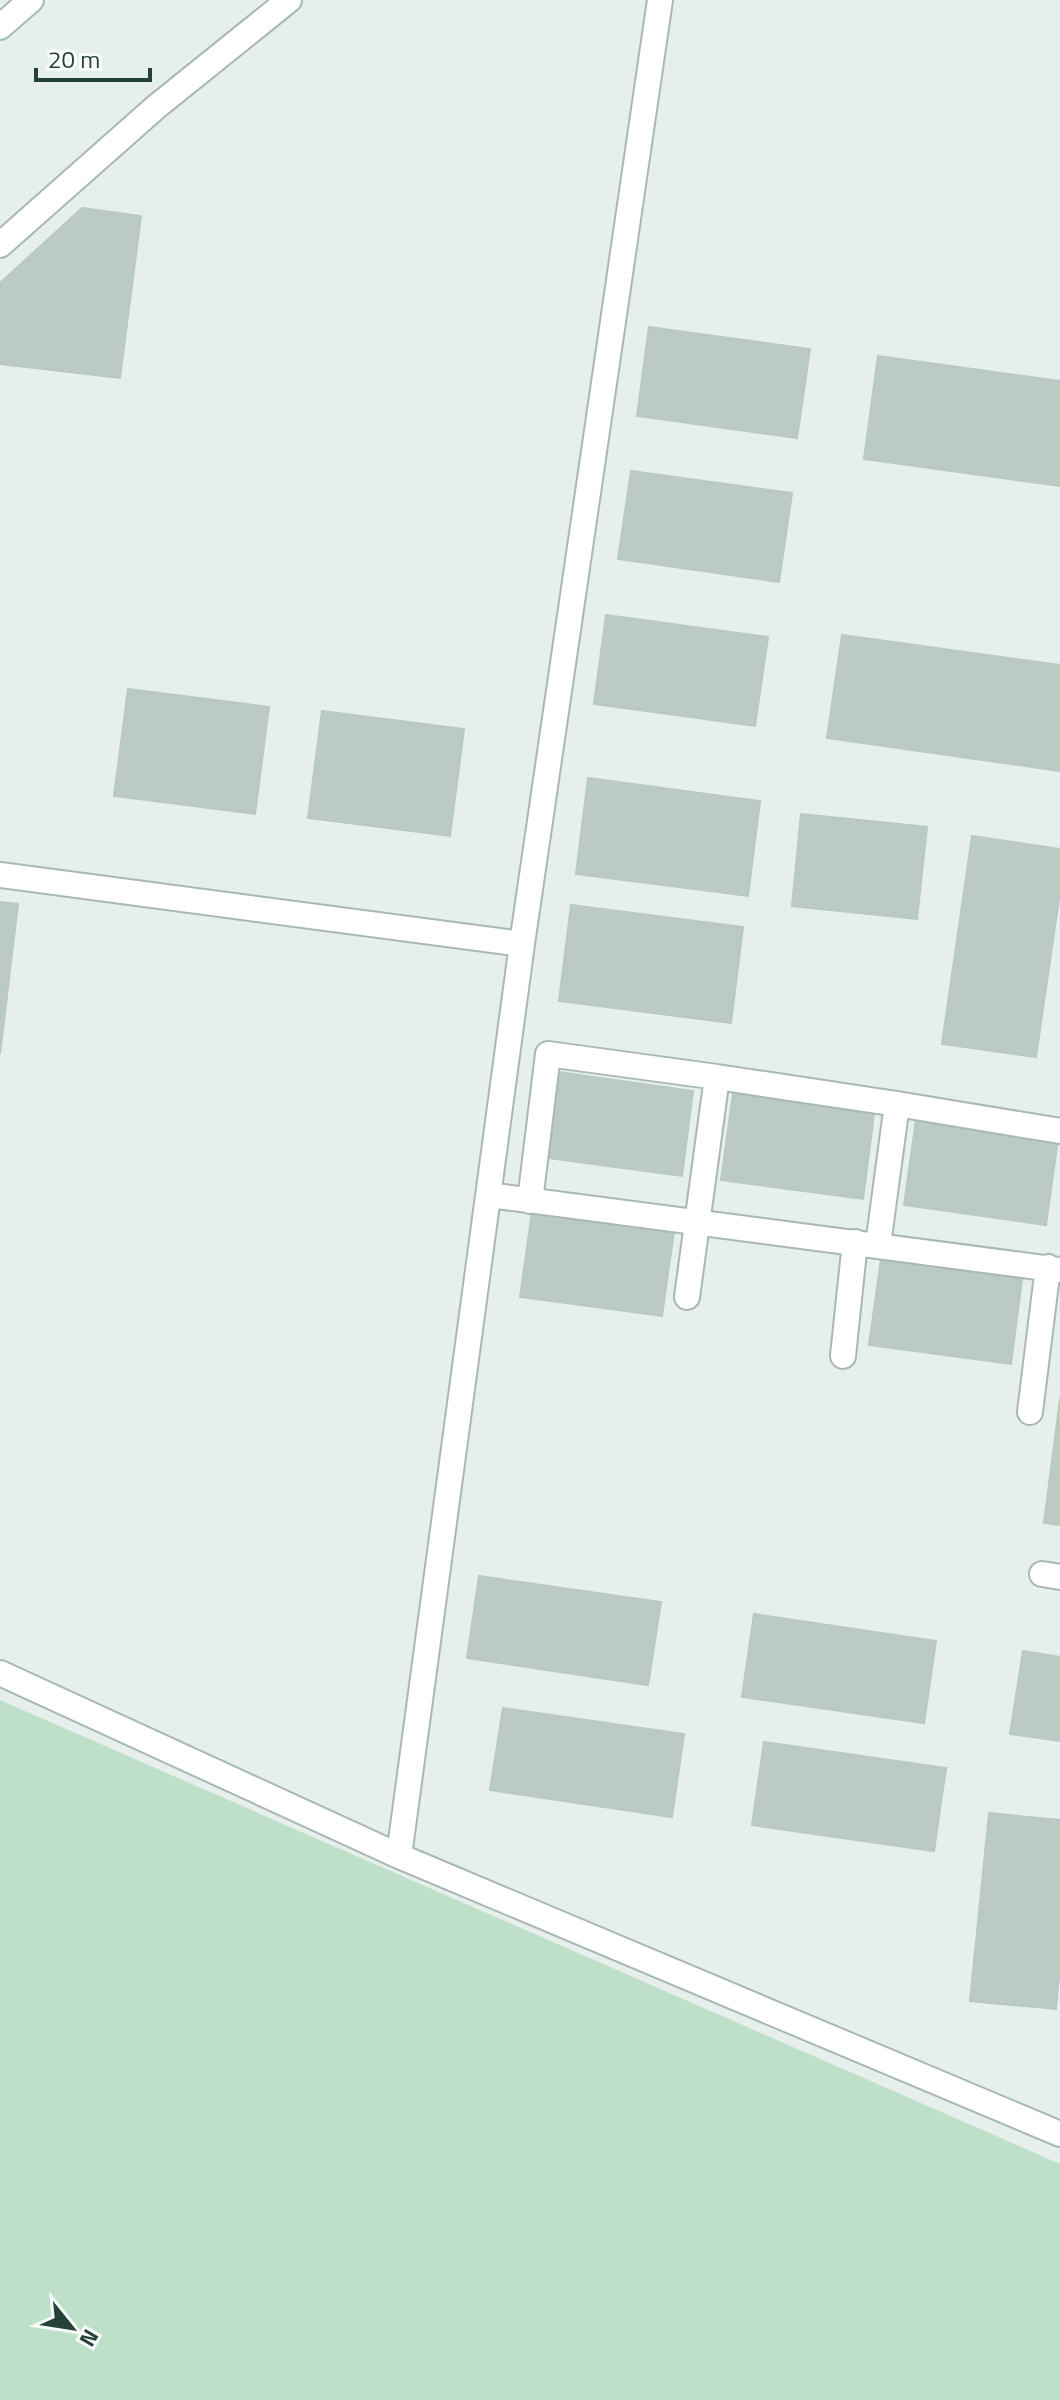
<svg xmlns="http://www.w3.org/2000/svg" width="1060" height="2400" font-family="'Titillium Web',sans-serif">
<style>
.green{fill:#bfe0c8}
.building{fill:#bbcac4;stroke:#b8c9c2;stroke-width:2}
.lines{fill:none;stroke-linecap:round;stroke-linejoin:round}
.street-casing{stroke:#a8b8b2;stroke-width:28}
.secondary-casing{stroke:#a4bbb3;stroke-width:28}
.street{stroke:#fff;stroke-width:24}
.secondary{stroke:#fff;stroke-width:24}
</style>
<rect width="100%" height="100%" fill="#e6efeb"/>
<path class="green" d="M0,1700L1060,2164V2400H0Z"/>
<path class="building" d="M82,208L141,216L120,378L0,364V283Z
M649,327L810,349L797,438L637,416Z
M878,356L1060,381V486L864,459Z
M631,471L792,493L779,582L618,559Z
M606,615L768,637L755,726L594,704Z
M842,635L1060,665V771L827,738Z
M128,689L269,707L255,814L114,796Z
M322,711L464,729L450,836L308,818Z
M588,778L760,801L748,896L576,874Z
M801,814L927,827L917,919L792,906Z
M972,836L1060,849V892L1036,1057L942,1044Z
M0,902L18,904L0,1054Z
M571,905L743,927L731,1023L559,1001Z
M551,1071L693,1091L682,1176L540,1157Z
M733,1094L874,1114L863,1199L721,1180Z
M916,1120L1058,1139L1046,1225L904,1205Z
M532,1212L674,1231L662,1316L520,1297Z
M881,1259L1022,1279L1011,1364L869,1345Z
M1060,1399V1525L1044,1523Z
M479,1576L661,1602L648,1685L467,1658Z
M754,1614L936,1641L924,1723L742,1697Z
M1023,1651L1060,1657V1741L1010,1734Z
M503,1708L684,1734L672,1817L490,1790Z
M764,1742L946,1768L934,1851L752,1825Z
M989,1813L1060,1820V1965L1056,2009L970,2001Z"/>
<g class="lines">
<defs>
<path id="street" d="M0,245L156,107L289,0
M0,875L522,944
M489,1195L1060,1270
M530,1201L548,1054L717,1077
M878,1245L897,1104L1060,1131
M687,1297L717,1077L897,1104
M843,1356L855,1242
M1030,1412L1048,1267
M1042,1574L1060,1577
M0,1673L399,1856L1060,2134
M399,1856L522,944L660,0"/>
<path id="secondary" d="M0,27L31,0"/>
</defs>
<use href="#street" class="street-casing"/>
<use href="#secondary" class="secondary-casing"/>
<use href="#street" class="street"/>
<use href="#secondary" class="secondary"/>
</g>
<g transform="translate(72 2328) rotate(120)" stroke="#f7fbf9" stroke-width="6" paint-order="stroke">
<path d="M0-6L14 30L0 20L-14 30Z" fill="#24423a"/>
<text y="-12" font-size="22" font-weight="bold" text-anchor="middle" fill="#24423a">N</text>
</g>
<path d="M36 68v12h114v-12" fill="none" stroke="#24423a" stroke-width="4"/>
<text x="48" y="68" font-size="24" fill="#24423a" stroke="#f7fbf9" stroke-width="6" paint-order="stroke">20 m</text>
</svg>
